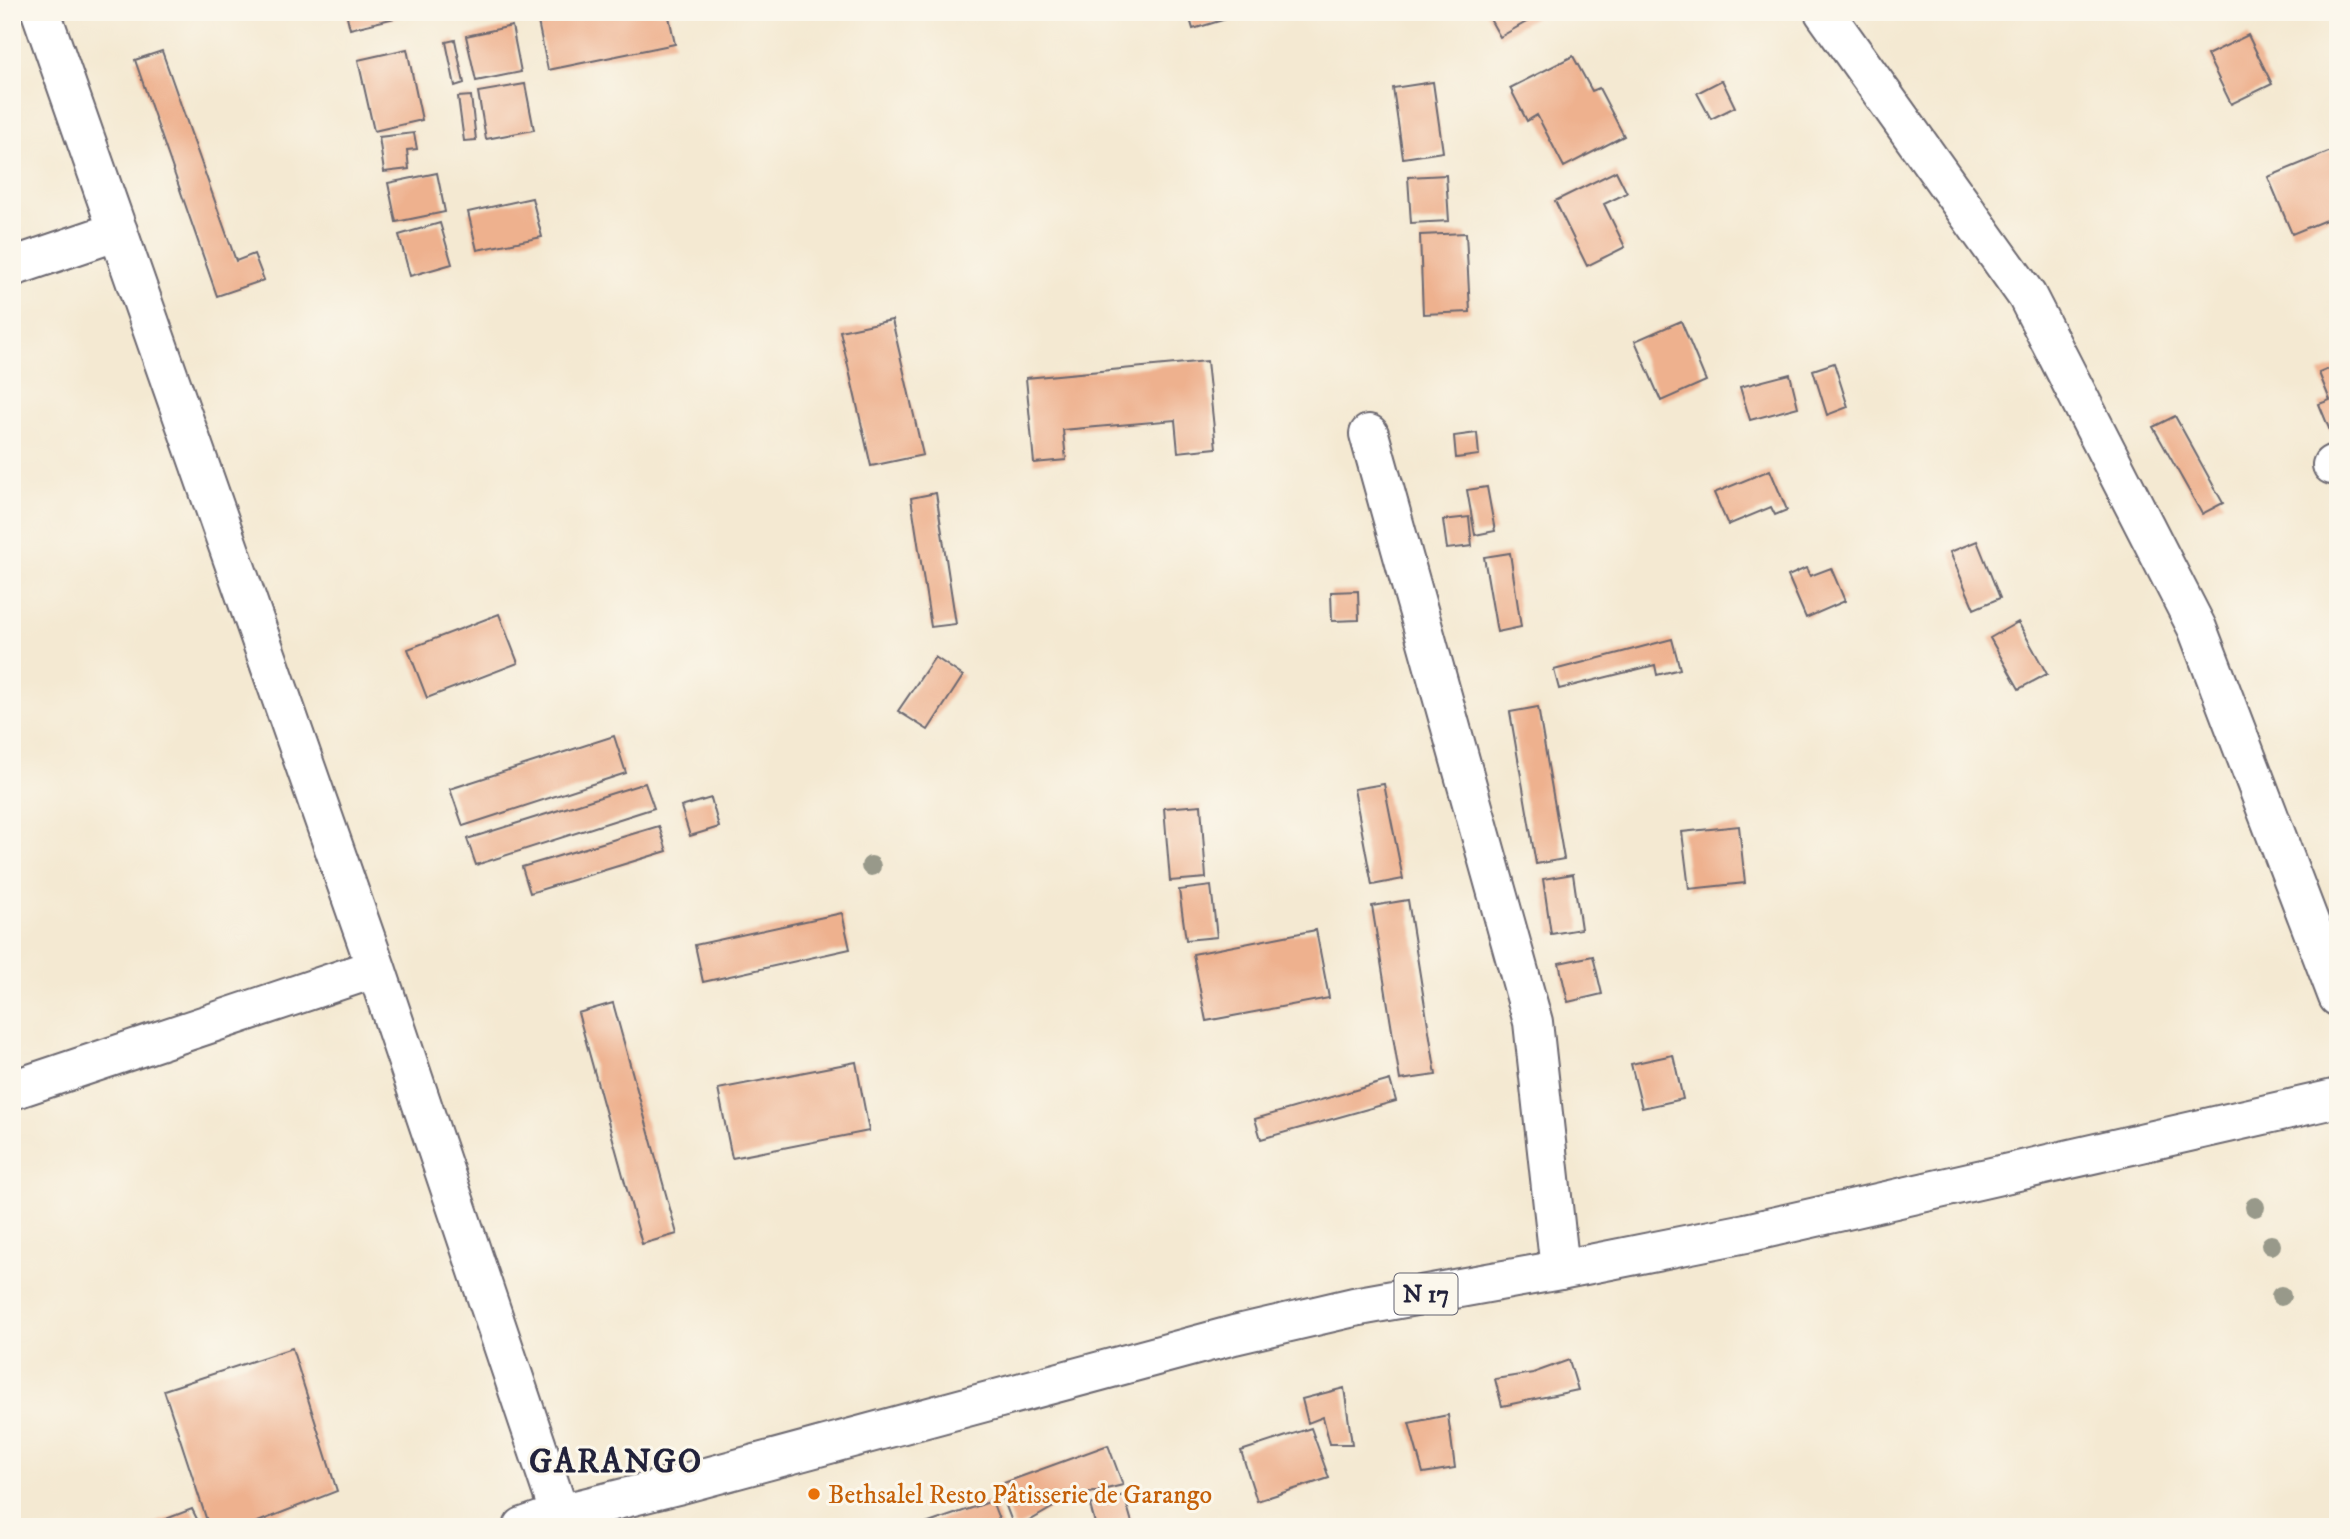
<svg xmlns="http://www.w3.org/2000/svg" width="2350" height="1539" font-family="'IM FELL DW Pica',serif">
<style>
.building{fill:#eeb18e}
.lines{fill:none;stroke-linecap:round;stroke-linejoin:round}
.minor-casing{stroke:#6c6870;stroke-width:42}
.major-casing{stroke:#6c6870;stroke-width:42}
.minor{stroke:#fff;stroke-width:38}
.major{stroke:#fff;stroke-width:38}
.tree{fill:#98998a}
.food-dot{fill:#e8710a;stroke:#fbf7ec;stroke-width:2.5}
.labels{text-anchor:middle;stroke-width:6;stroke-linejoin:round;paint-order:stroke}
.shield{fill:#fbf7ec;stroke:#636270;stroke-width:2}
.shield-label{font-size:24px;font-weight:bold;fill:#22223b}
.food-label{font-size:26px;fill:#c56008;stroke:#fbf7ec;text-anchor:start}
.district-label{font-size:33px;font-weight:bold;letter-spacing:2px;fill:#22223b;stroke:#fbf7ec}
</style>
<rect width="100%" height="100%" fill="#fbf7ec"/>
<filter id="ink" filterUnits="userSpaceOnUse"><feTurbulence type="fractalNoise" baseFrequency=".0143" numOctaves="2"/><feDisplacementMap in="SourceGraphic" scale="14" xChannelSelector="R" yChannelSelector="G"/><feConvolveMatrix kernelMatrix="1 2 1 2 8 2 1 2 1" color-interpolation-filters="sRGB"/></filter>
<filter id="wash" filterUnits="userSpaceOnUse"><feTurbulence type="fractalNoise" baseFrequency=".00686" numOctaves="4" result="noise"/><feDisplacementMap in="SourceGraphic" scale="28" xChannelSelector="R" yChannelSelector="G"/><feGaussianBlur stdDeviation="1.57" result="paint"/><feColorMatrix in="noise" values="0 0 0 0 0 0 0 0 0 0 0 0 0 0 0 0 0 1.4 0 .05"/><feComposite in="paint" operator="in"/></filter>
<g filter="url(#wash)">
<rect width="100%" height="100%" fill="#f4e9d2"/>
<g id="blocks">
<path class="building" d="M346,12H402L403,16L350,29Z
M536,12H668L675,44L548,70Z
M1188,12H1246V13L1193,29Z
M1486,12H1544L1500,37Z
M512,26L521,72L476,81L466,36Z
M2248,35L2272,84L2231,104L2207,55Z
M455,40L464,83L455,86L446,42Z
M407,49L422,120L374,131L358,60Z
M162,51L236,261L254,254L264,280L217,296L135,60Z
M1573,56L1592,91L1599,88L1624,136L1564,167L1537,115L1527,121L1510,88Z
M1722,80L1735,107L1711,119L1697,93Z
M1433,82L1443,152L1403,158L1393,88Z
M525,84L534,130L486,139L478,92Z
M471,96L476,140L464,141L458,97Z
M414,133L417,149L407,150L409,169L384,172L379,137Z
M2338,148V215L2292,234L2268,177Z
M1616,171L1627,193L1604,204L1625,247L1587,266L1555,201Z
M437,173L445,212L396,222L388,183Z
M1446,175L1449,221L1411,223L1408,177Z
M532,198L542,237L477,250L468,212Z
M440,223L452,264L410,276L399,235Z
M1466,233L1470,312L1423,314L1420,235Z
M892,320L923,455L871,466L840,331Z
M1681,321L1706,381L1661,401L1635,341Z
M1207,361L1216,448L1178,452L1175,420L1063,430L1066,460L1034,463L1026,378Z
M1834,363L1848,407L1827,415L1813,370Z
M2338,365V428L2330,431L2319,404L2330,400L2319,373Z
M1790,374L1798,407L1750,420L1740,387Z
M2175,416L2223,503L2202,514L2153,427Z
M1477,433L1479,455L1456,458L1454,436Z
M1770,470L1787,510L1775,515L1771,507L1728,525L1714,493Z
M1487,487L1495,531L1475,535L1467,490Z
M936,493L956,624L931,627L911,498Z
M1469,517L1472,546L1447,549L1443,520Z
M1977,541L2000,598L1974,609L1950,552Z
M1510,553L1521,627L1497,632L1484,557Z
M1806,568L1810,576L1831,568L1845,601L1806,618L1788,576Z
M1358,591L1359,620L1332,621L1331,592Z
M499,614L518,663L427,698L408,649Z
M2018,622L2047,674L2019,689L1990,638Z
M1672,639L1680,669L1657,675L1655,665L1559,689L1554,670Z
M935,657L963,676L928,730L898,711Z
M1538,707L1564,859L1536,864L1510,712Z
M614,736L626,773L463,826L450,789Z
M645,783L654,808L476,865L467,839Z
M1384,784L1403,879L1372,885L1354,789Z
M711,798L719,827L690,836L681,807Z
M1201,805L1206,878L1170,881L1164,808Z
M659,826L667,851L530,893L522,867Z
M1739,826L1745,883L1689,889L1682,832Z
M1573,874L1581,929L1551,934L1543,879Z
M1211,886L1217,937L1186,940L1179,890Z
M1408,900L1436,1075L1400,1080L1372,906Z
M842,913L850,949L703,982L695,945Z
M1316,930L1329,998L1206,1021L1193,954Z
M1593,956L1602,994L1568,1002L1559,963Z
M613,1003L677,1234L642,1244L578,1013Z
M1673,1055L1683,1099L1642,1108L1631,1064Z
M856,1062L869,1131L732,1158L718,1089Z
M1390,1080L1396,1101L1261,1139L1255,1119Z
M292,1348L337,1491L245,1527H209L164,1390Z
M1569,1360L1578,1390L1502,1406L1495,1379L1533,1373Z
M1344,1388L1352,1444H1330L1323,1417L1308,1423L1302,1399Z
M1448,1415L1455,1468L1423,1473L1409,1423Z
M1311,1428L1329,1478L1257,1501L1241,1451Z
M1108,1445L1123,1485L1069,1498L1019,1527H1014L998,1485Z
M1124,1495L1133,1526L1096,1527L1090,1505Z
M992,1501L1002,1527H921L920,1526Z
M192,1509L201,1527H145Z"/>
</g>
</g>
<g filter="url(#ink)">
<use href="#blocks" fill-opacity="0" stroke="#6c6870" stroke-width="2"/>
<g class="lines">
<defs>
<path id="minor" d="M41,12L376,968L564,1527
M1824,12L2027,296L2197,628L2338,997
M12,267L118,231
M1369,434L1533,1022L1560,1270
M2332,465L2338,464
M12,1090L376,968"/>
<path id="major" d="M523,1527L560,1514L681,1484L1234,1335L1354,1307L1560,1270L1746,1233L2338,1098"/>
</defs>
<use href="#minor" class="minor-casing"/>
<use href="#major" class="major-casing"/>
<use href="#minor" class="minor"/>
<use href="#major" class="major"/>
</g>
<g class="tree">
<circle cx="871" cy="866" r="10"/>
<circle cx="2255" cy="1207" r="10"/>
<circle cx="2271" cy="1245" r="10"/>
<circle cx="2281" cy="1296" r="10"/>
</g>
</g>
<circle class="food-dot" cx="814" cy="1494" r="7"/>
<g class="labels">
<rect class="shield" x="1394.5" y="1273.5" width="63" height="41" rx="5"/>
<g class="shield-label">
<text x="1426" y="1302">N 17</text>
</g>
<g class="food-label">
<text x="828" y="1503">Bethsalel Resto Pâtisserie de Garango</text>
</g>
<g class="district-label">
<text x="616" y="1472">GARANGO</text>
</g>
</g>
<rect width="2350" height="1539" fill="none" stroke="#fbf7ec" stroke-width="42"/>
</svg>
